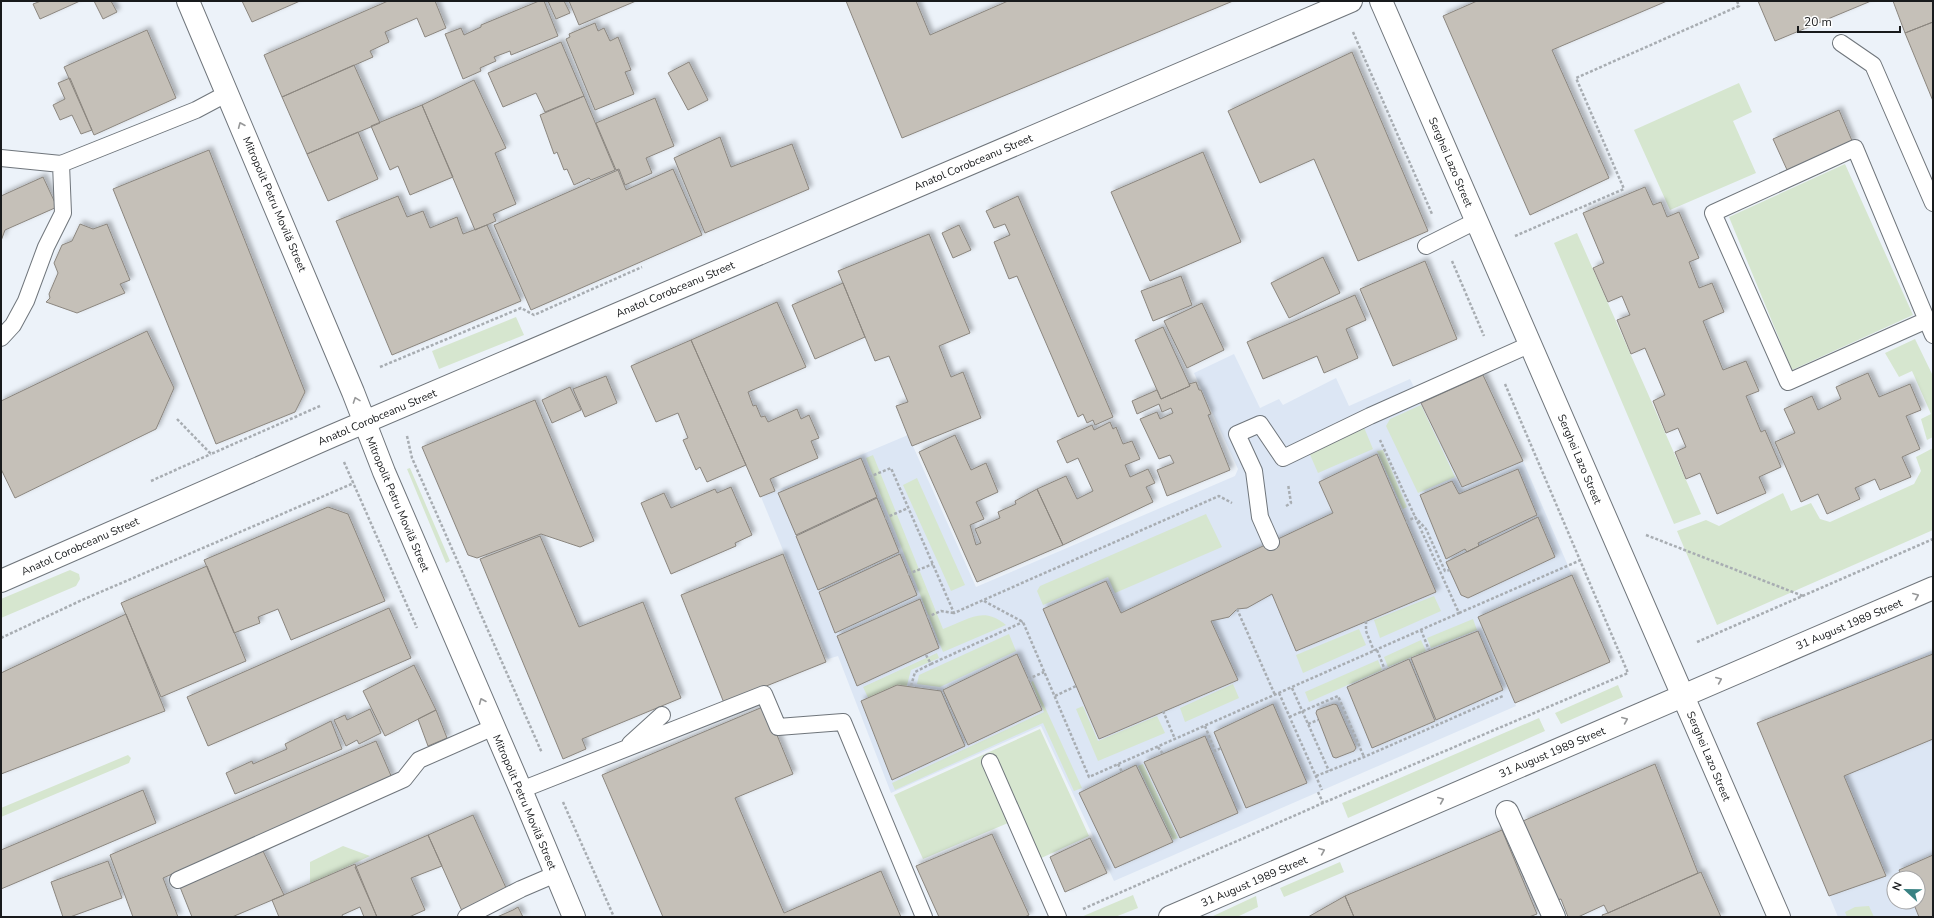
<svg xmlns="http://www.w3.org/2000/svg" width="1934" height="918" font-family="'Nunito Sans',sans-serif">
<style>
.built{fill:#dce6f4;fill-rule:evenodd}
.green{fill:#d6e6cf}
.building{fill:#c5c0b8;stroke:#8b867f;filter:url(#shadow)}
.lines{fill:none;stroke-linecap:round;stroke-linejoin:round}
.lane-casing{stroke:#6f757b;stroke-width:18}
.street-casing{stroke:#6f757b;stroke-width:24}
.secondary-casing{stroke:#6f757b;stroke-width:24}
.path{stroke:#a8adb2;stroke-width:2.5;stroke-dasharray:3 2;stroke-linecap:butt}
.lane{stroke:#fff;stroke-width:16}
.street{stroke:#fff;stroke-width:22}
.secondary{stroke:#fff;stroke-width:22}
.oneway{stroke:#979899}
.labels{text-anchor:middle;stroke-width:3.5;stroke-linejoin:round;paint-order:stroke}
.street-label{font-size:11px;fill:#181a1c;stroke:#fff}
</style>
<defs>
<filter id="shadow"><feDropShadow dx="3.5" dy="-3.5" stdDeviation="2" flood-color="#0004"/></filter>
</defs>
<rect width="100%" height="100%" fill="#ecf2f9"/>
<path class="built" d="M1234,354L1260,408L1279,399L1283,405L1336,378L1349,406L1410,379L1462,487L1523,461L1572,575L1478,617L1516,706L1114,881L1041,726L891,793L838,656L828,659L761,497L908,435L976,587L1235,476L1238,469L1194,373Z
M1933,650V917H1838L1757,723ZM1894,878H1918V902H1894Z"/>
<path class="green" d="M1739,83L1752,112L1733,121L1756,173L1670,210L1634,130Z
M1845,164L1913,315L1792,370L1729,217Z
M1577,233L1701,514L1674,524L1554,243Z
M516,317L524,335L439,369L432,351Z
M1915,339L1933,376V437L1927,440L1921,419L1931,414L1912,371L1899,377L1885,353Z
M1421,405L1455,477L1418,493L1386,426L1390,419Z
M1363,425L1373,449L1318,473L1308,450Z
M1933,448V530L1717,625L1677,531L1706,520L1719,526L1783,493L1791,511L1811,503L1820,519L1830,522L1914,484L1921,471L1916,457Z
M1383,450L1407,507L1403,509L1377,451Z
M873,455L943,629C967,621 982,605 1006,625L943,652L866,458Z
M410,468L450,561L446,563L407,469Z
M917,478L965,585L951,591L903,485Z
M1206,514L1222,547L1115,593L1108,577L1043,605L1037,591L1040,586Z
M70,570L79,574L80,579L76,586L1,618V599Z
M1434,596L1441,611L1380,638L1374,620Z
M1473,619L1477,630L1431,648L1427,638Z
M1359,629L1366,645L1303,673L1296,655Z
M1009,634L1016,651L940,687L917,684L919,675Z
M1421,640L1426,651L1388,667L1384,657Z
M937,653L939,658L911,670L904,696L874,710L863,687Z
M1378,660L1382,670L1309,702L1305,692Z
M1033,681L1082,788L1074,791L1043,723L895,790L892,783L1044,712L1031,682Z
M1233,684L1239,698L1185,722L1180,708Z
M1618,685L1623,697L1561,724L1555,713Z
M1083,706L1098,741L1157,716L1165,733L1098,761L1076,709Z
M1539,718L1545,731L1348,818L1342,803Z
M1040,729L1089,836L1037,860L1008,823L923,859L894,795Z
M128,755L131,758L129,763L1,817V808Z
M1143,764L1178,838L1173,840L1138,766Z
M343,846L370,856L310,884V862Z
M1340,862L1344,872L1284,897L1280,888Z
M1133,895L1138,908L1115,917H1081Z
M1256,896L1258,907L1237,917H1211Z
M1869,906L1874,917H1847L1845,912L1855,907Z"/>
<path class="building" d="M41,1H80L40,19L33,4Z
M94,1H111L117,12L103,19Z
M242,1H300L252,22Z
M388,1H435L446,28L425,37L417,18L385,32L389,42L370,51L373,57L282,97L264,55Z
M539,1H544L558,36L511,55L510,51L494,57L496,61L480,68L481,71L463,79L445,34L461,28L464,35L481,27V25Z
M548,1H564L570,13L556,19Z
M569,1H636L579,25Z
M846,1H916L930,35L1008,1H1233L902,138Z
M1477,1H1667L1552,50L1609,178L1530,215L1443,16Z
M1758,1H1871L1775,41Z
M1893,1H1933V22L1905,33Z
M1933,22V101L1905,33Z
M595,23L598,31L604,28L610,41L618,37L631,70L625,72L634,94L595,110L566,39L570,37L569,34Z
M147,30L176,98L94,135L64,67Z
M561,42L584,96L545,112L536,93L503,107L488,73Z
M1352,52L1428,231L1358,261L1314,159L1260,183L1228,111Z
M689,62L708,100L688,110L668,73Z
M354,65L380,123L307,154L282,97Z
M70,78L92,130L81,134L72,115L60,120L53,105L65,99L58,83Z
M474,80L506,148L495,153L516,204L493,214L496,221L475,230L422,105Z
M584,96L615,170L591,180L589,178L574,185L567,169L564,170L557,152L554,154L540,115Z
M655,98L674,146L646,158L652,173L625,185L619,169L616,170L596,123Z
M422,105L453,177L410,195L398,166L390,170L371,126Z
M1839,110L1853,143L1788,172L1773,139Z
M358,132L378,179L328,201L307,154Z
M720,137L731,167L792,144L809,189L705,233L674,158Z
M209,150L305,392L295,412L216,444L113,189Z
M1203,152L1241,242L1150,281L1111,192Z
M673,169L702,235L531,310L494,225L618,170L626,190Z
M43,177L57,207L5,230L1,241V196Z
M1645,187L1653,205L1661,202L1667,217L1679,212L1699,258L1689,262L1699,288L1712,283L1724,312L1703,321L1723,370L1746,361L1759,391L1746,396L1761,432L1765,430L1781,467L1759,477L1766,493L1717,514L1700,473L1686,479L1675,452L1686,447L1678,428L1666,433L1653,401L1665,395L1645,348L1631,354L1617,320L1630,315L1622,296L1608,302L1593,268L1604,263L1583,213Z
M398,196L407,217L423,211L430,228L457,217L463,234L487,225L521,301L392,355L336,221Z
M1018,196L1113,417L1095,425L1093,420L1087,423L1083,414L1078,417L1017,276L1009,279L994,242L1010,235L1005,224L994,228L986,211Z
M80,224L93,229L107,224L130,280L120,284L125,293L77,313L46,302L50,298L49,294L58,273L54,263L62,245L72,241Z
M959,225L971,250L953,258L942,233Z
M929,234L970,333L939,346L951,377L963,372L981,418L912,446L896,406L908,402L889,356L875,361L838,271Z
M1323,257L1340,293L1289,318L1271,283Z
M1425,261L1457,339L1393,366L1360,289Z
M1181,276L1192,305L1153,321L1141,291Z
M843,283L865,337L815,359L792,305Z
M1355,295L1366,320L1346,329L1358,358L1324,373L1317,356L1263,379L1247,342Z
M777,302L806,367L748,392L753,406L756,405L761,417L765,416L768,422L797,409L801,419L809,415L819,438L811,441L818,458L770,479L775,491L760,497L691,340Z
M1202,303L1224,350L1187,368L1164,321Z
M1163,327L1190,386L1161,399L1135,340Z
M147,331L174,388L156,429L15,498L1,469V401Z
M691,340L746,465L707,482L700,467L696,470L683,440L688,438L678,413L656,422L631,366Z
M1868,373L1879,397L1910,384L1921,410L1906,416L1920,449L1902,457L1911,477L1880,490L1875,479L1855,488L1860,499L1827,514L1818,494L1801,502L1775,442L1795,433L1784,409L1812,396L1818,410L1841,399L1836,387Z
M1483,375L1523,461L1462,487L1421,403Z
M606,376L617,403L585,417L573,389Z
M1196,382L1199,390H1201L1211,414L1208,415L1230,470L1167,496L1157,470L1174,463L1170,455L1159,459L1140,419L1157,412L1160,419L1173,413L1171,408L1162,412L1159,404L1137,414L1132,401L1157,390L1161,399L1190,386L1189,384Z
M570,387L581,410L552,423L542,400Z
M535,400L594,541L580,547L541,534L477,558L468,555L422,447Z
M1110,422L1113,429L1116,427L1123,444L1132,441L1140,459L1125,465L1130,477L1148,469L1155,483L1146,487L1153,502L1063,545L1037,489L1066,476L1077,499L1093,491L1078,458L1067,463L1057,441L1092,425L1094,430Z
M955,435L971,470L986,463L998,492L976,502L984,519L970,525L976,545L981,543L975,529L1000,518L998,512L1016,504L1015,501L1037,489L1063,545L977,582L919,452Z
M1377,454L1436,592L1296,651L1272,594L1247,608L1237,609L1229,617L1211,621L1238,680L1099,739L1043,609L1106,581L1121,613L1333,513L1319,482Z
M861,458L877,497L796,535L778,493Z
M1518,469L1537,515L1478,543L1479,546L1467,552L1465,549L1446,559L1420,495L1452,481L1459,494Z
M731,487L752,535L735,543L736,546L671,574L641,503L664,493L671,508L715,489L717,493Z
M877,498L899,552L818,590L796,536Z
M328,507L348,514L385,601L291,640L278,609L258,617L260,623L234,633L204,560Z
M1538,517L1555,557L1468,598L1461,595L1446,562Z
M540,536L579,627L643,602L681,698L582,739L586,749L563,759L480,559Z
M783,554L826,662L724,703L681,595Z
M900,554L917,595L835,633L819,592Z
M207,566L246,661L161,697L121,603Z
M1572,575L1610,662L1515,703L1478,617Z
M920,599L939,648L857,686L837,636Z
M389,608L411,658L208,746L187,697Z
M126,614L165,711L1,774V673Z
M1478,631L1503,690L1436,720L1411,658Z
M1017,654L1042,710L968,745L943,690Z
M1933,654V739L1844,776L1886,876L1829,896L1757,723Z
M1409,659L1435,721L1372,748L1347,687Z
M414,665L436,710L385,736L363,691Z
M897,685L941,691L965,746L892,780L861,701Z
M1273,704L1307,783L1246,808L1214,732Z
M1334,704L1337,705L1356,748L1354,751L1336,758L1333,757L1316,713L1317,710Z
M765,706L793,774L735,798L784,913L881,871L901,917H663L602,775Z
M370,709L381,733L359,744L357,740L346,746L334,720L345,715L347,720Z
M436,710L447,738L428,746L418,719Z
M331,721L342,749L235,794L226,773L252,761L253,764L287,749L285,744Z
M1205,736L1238,813L1180,838L1144,762Z
M376,741L392,778L163,878L178,917H133L110,855Z
M1655,764L1698,873L1608,913L1604,905L1578,917H1568L1561,899L1557,900L1523,821Z
M1136,765L1173,842L1115,868L1079,793Z
M143,790L156,823L1,889V850Z
M473,815L507,890L462,911L428,835Z
M1502,830L1537,914L1529,917H1354L1345,896Z
M992,834L1029,915L1025,917H939L916,866Z
M428,835L442,866L411,878L425,910L409,917H377L355,867Z
M1090,838L1107,873L1065,892L1050,857Z
M263,851L284,895L232,917H192L180,887Z
M1933,855V917H1919L1913,902H1918V878H1902L1899,870Z
M108,861L122,898L70,917H63L51,882Z
M355,864L377,917H364L360,907L342,915L343,917H279L272,900Z
M1701,872L1721,917H1603L1602,915L1608,913Z
M1345,896L1354,917H1308Z
M518,907L523,917H497L513,910Z"/>
<g class="lines">
<defs>
<path id="lane" d="M1841,43L1873,65L1933,203
M1,158L61,164L196,110L228,93
M1426,246L1476,221
M1927,320L1788,382L1713,213L1855,148L1933,335
M1,338L13,325L26,301L46,247L63,213L61,164
M1271,542L1260,517L1254,471L1237,434L1260,424L1283,458L1370,416L1531,344
M630,744L662,715
M990,762L1058,917
M521,790L764,694L778,727L843,722L924,917
M178,880L404,779L419,760L494,727
M466,917L521,889L556,874"/>
<path id="street" d="M188,1L353,392L384,472L521,790L574,917
M1,581L332,436L1351,1
M1507,812L1554,917"/>
<path id="secondary" d="M1381,1L1779,917
M1170,917L1933,588"/>
</defs>
<use href="#lane" class="lane-casing"/>
<use href="#street" class="street-casing"/>
<use href="#secondary" class="secondary-casing"/>
<path class="path" d="M1353,32L1432,214
M1515,236L1624,189L1576,78L1739,6L1737,1
M1452,261L1484,336
M380,367L521,308L534,315L642,267
M177,419L211,454L320,406
M407,436L412,458L542,753
M344,462L417,628
M869,477L891,468L954,613L1219,496L1232,503
M151,481L211,454
M1286,506L1291,503L1288,484
M885,518L908,508
M1406,522L1415,517L1426,529L1445,571L1450,570
M1646,535L1803,596
M908,574L933,564
M984,601L1023,622L1089,777L1459,613L1380,440
M1237,609L1275,695
M1459,613L1581,560
M927,617L941,611L954,613
M1366,621V631L1374,651
M1421,630L1429,650
M1,638L82,600L354,483
M1697,642L1933,539
M1377,650L1385,670
M926,655L931,664L1023,622
M1028,679L1044,672
M911,686L915,672L931,664
M1292,688L1329,771
M1279,693L1322,790
M1055,696L1076,686
M1163,711L1175,739
M1289,717L1338,696L1364,757
M1308,724L1318,720
M1205,726L1215,751L1221,748
M1158,747L1163,754
M1118,764L1122,772
M1316,776L1364,757L1503,696
M1318,792L1323,803
M563,802L614,917
M1083,909L1323,803L1628,673L1505,384"/>
<use href="#lane" class="lane"/>
<use href="#street" class="street"/>
<use href="#secondary" class="secondary"/>
</g>
<defs><path id="oneway-chevron" d="M-2-3.5L2.5 0L-2 3.5" fill="none" stroke-width="1.6" stroke-linecap="round" stroke-linejoin="round"/></defs>
<g class="oneway">
<use href="#oneway-chevron" transform="translate(241 125) rotate(-113)"/>
<use href="#oneway-chevron" transform="translate(356 400) rotate(-110)"/>
<use href="#oneway-chevron" transform="translate(1916 596) rotate(-23)"/>
<use href="#oneway-chevron" transform="translate(1719 680) rotate(-23)"/>
<use href="#oneway-chevron" transform="translate(482 701) rotate(-113)"/>
<use href="#oneway-chevron" transform="translate(1625 720) rotate(-23)"/>
<use href="#oneway-chevron" transform="translate(1441 800) rotate(-23)"/>
<use href="#oneway-chevron" transform="translate(1322 851) rotate(-23)"/>
</g>
<g class="labels">
<g class="street-label">
<text transform="translate(973 162) rotate(-23)" y="4">Anatol Corobceanu Street</text>
<text transform="translate(1451 162) rotate(67)" y="4">Serghei Lazo Street</text>
<text transform="translate(275 204) rotate(67)" y="4">Mitropolit Petru Movilă Street</text>
<text transform="translate(675 289) rotate(-23)" y="4">Anatol Corobceanu Street</text>
<text transform="translate(377 417) rotate(-23)" y="4">Anatol Corobceanu Street</text>
<text transform="translate(1580 459) rotate(67)" y="4">Serghei Lazo Street</text>
<text transform="translate(398 504) rotate(67)" y="4">Mitropolit Petru Movilă Street</text>
<text transform="translate(80 546) rotate(-24)" y="4">Anatol Corobceanu Street</text>
<text transform="translate(1849 624) rotate(-23)" y="4">31 August 1989 Street</text>
<text transform="translate(1552 752) rotate(-23)" y="4">31 August 1989 Street</text>
<text transform="translate(1709 756) rotate(67)" y="4">Serghei Lazo Street</text>
<text transform="translate(525 802) rotate(67)" y="4">Mitropolit Petru Movilă Street</text>
<text transform="translate(1254 881) rotate(-23)" y="4">31 August 1989 Street</text>
</g>
</g>
<rect width="1934" height="918" fill="none" stroke="#181a1c" stroke-width="4"/>
<g transform="translate(1906 890) rotate(292)"><circle r="19" fill="#ffffff" stroke="#a3a3a4"/>
<path d="M0-3L7 15L0 10L-7 15Z" fill="#398283"/>
<text y="-6" font-size="11" font-weight="bold" text-anchor="middle" fill="#181a1c">N</text>
</g>
<path d="M1798 26v6h102v-6" fill="none" stroke="#181a1c" stroke-width="2"/>
<text x="1804" y="26" font-size="12" fill="#181a1c" stroke="#ffffff" stroke-width="3" paint-order="stroke">20 m</text>
</svg>
